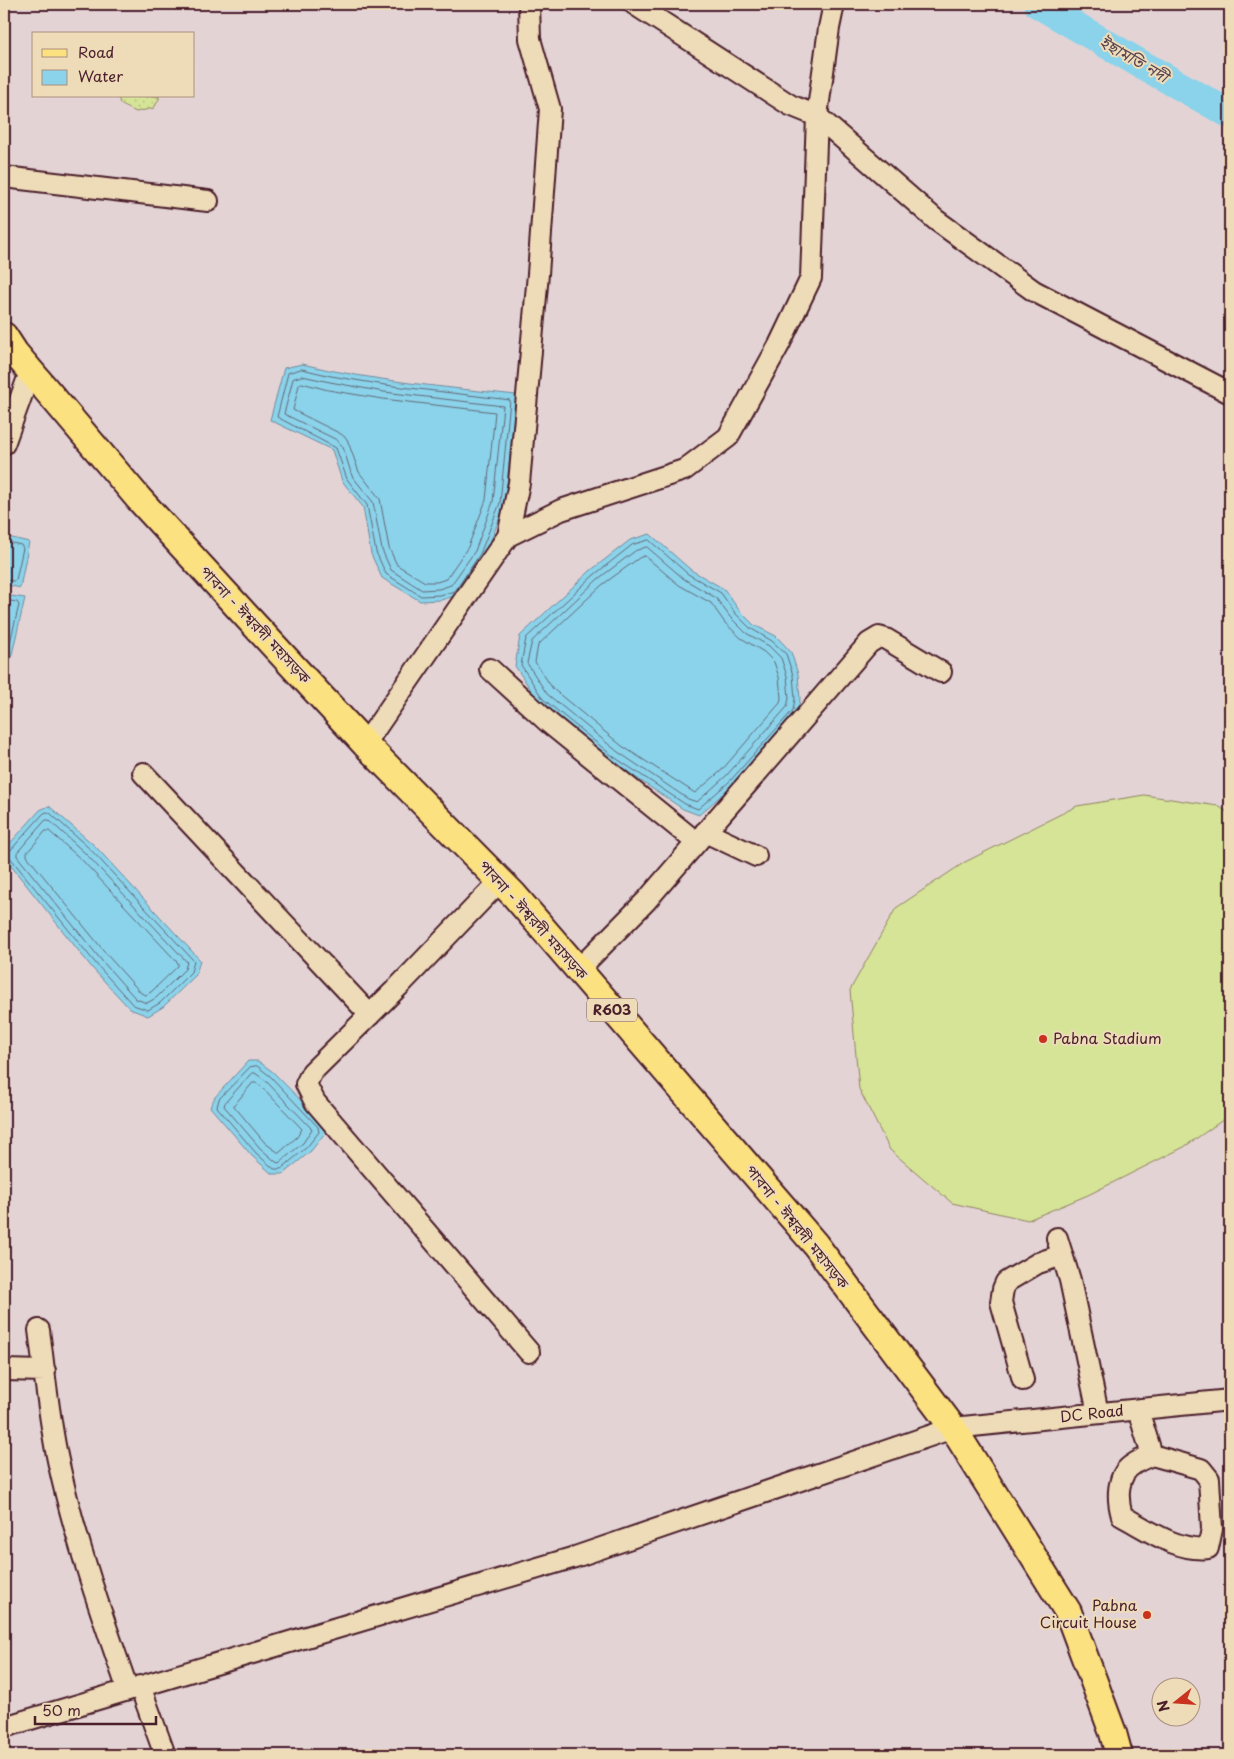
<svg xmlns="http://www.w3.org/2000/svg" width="1234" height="1759" font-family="'Playpen Sans','Noto Sans Bengali',sans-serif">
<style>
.built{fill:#e3d3d5;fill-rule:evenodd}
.park{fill:url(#park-dots);stroke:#908261}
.pitch{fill:#d5e497;stroke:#908261}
.water{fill:#8ad3ea;stroke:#708b9e}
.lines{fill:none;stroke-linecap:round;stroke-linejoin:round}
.shore{stroke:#646777;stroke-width:1}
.river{stroke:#8ad3ea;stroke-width:29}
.minor-casing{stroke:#4a1f2b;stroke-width:24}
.major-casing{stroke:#4a1f2b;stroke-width:30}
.minor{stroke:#eedbb8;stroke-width:20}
.major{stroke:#fbe180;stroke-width:26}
.poi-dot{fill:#c8321e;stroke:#eedbb8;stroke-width:2}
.labels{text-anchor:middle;stroke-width:4;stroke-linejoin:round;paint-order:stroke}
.shield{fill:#eedbb8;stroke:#7b5755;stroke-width:1}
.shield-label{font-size:14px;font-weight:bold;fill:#4a1f2b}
.street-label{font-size:15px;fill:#4a1f2b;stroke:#eedbb8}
.poi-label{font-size:15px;fill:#4a1f2b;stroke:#eedbb8;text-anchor:start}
.water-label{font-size:16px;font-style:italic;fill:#574351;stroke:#eedbb8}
</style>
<defs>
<pattern id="park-dots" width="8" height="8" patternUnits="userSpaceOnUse" patternTransform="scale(1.25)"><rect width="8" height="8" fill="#d5e497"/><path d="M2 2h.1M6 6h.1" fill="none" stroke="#b8c382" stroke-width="1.8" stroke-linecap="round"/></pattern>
</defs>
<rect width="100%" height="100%" fill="#e9d7c5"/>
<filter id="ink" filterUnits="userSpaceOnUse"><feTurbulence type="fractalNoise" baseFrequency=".02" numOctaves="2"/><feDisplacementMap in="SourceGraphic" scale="10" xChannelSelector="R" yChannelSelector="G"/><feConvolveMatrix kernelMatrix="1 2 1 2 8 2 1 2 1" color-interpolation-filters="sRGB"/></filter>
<g filter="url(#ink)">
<path class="built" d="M4,4H1230V1755H4ZM34,34H194V96H34ZM1162,1686H1192V1716H1162Z"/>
<path class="park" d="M118,96H159V99L154,108L136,112L120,104Z"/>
<path class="pitch" d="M1144,795L1218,806L1230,814V1115L1184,1147L1088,1195L1028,1220L952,1203L890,1150L859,1089L850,990L896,908L965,862L1077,806Z"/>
<path class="water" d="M302,364C373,381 445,387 516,395L505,504L485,556L458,595L441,600L420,601L382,578L371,554L363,507L342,481L332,450L270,420L284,368Z
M650,534L691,570L724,589L739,610L754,625L776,636L791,652L798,674L800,699L798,712L734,784L699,815L683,809L611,761L539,702L515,666L520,636L590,571L630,540Z
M4,536L29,542L20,588L4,584Z
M4,595L25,598L10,663L4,662Z
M49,806L95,846L200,960L196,975L163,1007L148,1016L130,1009L93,969L4,857V850L40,810Z
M248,1061H258L273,1072L323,1123L325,1133L311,1151L283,1174H272L252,1156L210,1107L215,1097Z"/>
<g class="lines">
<path class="shore" d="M302,369L331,376L385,385L510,400L500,503L480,554L455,591L440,595L421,596L386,574L376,552L367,505L347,479L336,448L277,417L288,373Z
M302,376L330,382L384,392L503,406L493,502L475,551L451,585L439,589L422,590L391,570L382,550L373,502L352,476L343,447L337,440L284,414L293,379Z
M302,383L328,390L383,399L495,412L486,500L468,547L446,579L437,582H425L397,565L389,548L380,499L359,472L347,439L341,434L293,410L299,385Z
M649,540L688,574L721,593L735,613L750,628L772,641L786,654L793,675L795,699L793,710L730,781L698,809L685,804L614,757L543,699L521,665L526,638L594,575L632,545Z
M4,541L21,545L23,548L16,580L14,581L4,580
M647,547L684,579L716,598L730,617L746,633L769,646L781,658L787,676L789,698L787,707L726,776L697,802L688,799L618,752L547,694L527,663L532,641L598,579L635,551Z
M645,556L679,585L711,603L725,623L741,638L764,652L774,662L779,677L781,698L780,703L721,771L695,793L622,746L553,689L535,662L538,645L602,585L639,558Z
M4,600L17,602L19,605L7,655L4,657
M47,812L50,813L91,850L194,961L191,972L160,1003L148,1010L133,1005L97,965L8,855L9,852L43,814Z
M46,820H49L87,855L187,962L185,969L156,998L147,1003L136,999L102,961L17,856V853Z
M46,831H49L82,860L178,963V966L151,992L146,995L141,993L108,956L27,856V853Z
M257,1066L270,1076L318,1127L319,1132L307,1147L281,1169H274L256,1153L217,1107L219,1099L250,1067Z
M252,1073H255L266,1081L312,1129L303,1143L279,1163L276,1162L260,1148L224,1106L225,1103Z
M253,1083H256L261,1086L302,1129L297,1137L279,1153L265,1143L234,1106Z"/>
<path class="river" d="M1038,4L1132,59L1230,114"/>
<defs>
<path id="minor" d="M634,4L790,105L817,116L936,220L1034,291L1230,393
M4,177L208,201
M4,444L30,372
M508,536L519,483L538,274L550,109L530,39L529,4
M490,669L549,723L696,842
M365,744L508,536L561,510L684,470L728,437L779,345L811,278L817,116L829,28L834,4
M143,773L370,1015
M705,832L756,856
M500,881L398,987L312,1072L306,1084L315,1102L529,1352
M578,970L646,901L869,643L879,637L886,639L941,672
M1057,1238L1070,1280L1098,1413
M39,1330C45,1375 49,1421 59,1465C76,1542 102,1616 128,1690
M4,1370L45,1371
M1023,1380L1001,1302L1003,1289L1006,1282L1038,1263L1062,1255
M1138,1410L1152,1455
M1152,1455L1201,1469L1209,1479L1212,1529L1208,1548C1178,1552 1148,1530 1122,1516C1117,1499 1116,1474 1134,1464C1139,1460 1146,1458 1152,1455Z
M140,1686L165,1755
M4,1727L575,1557L953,1428L1230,1400"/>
<path id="major" d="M4,336L15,353L139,499L249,619L365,744L514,895L815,1244L953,1428L1068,1612L1113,1733L1119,1755"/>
</defs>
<use href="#minor" class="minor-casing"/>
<use href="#major" class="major-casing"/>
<use href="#minor" class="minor"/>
<use href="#major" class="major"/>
</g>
</g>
<g class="poi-dot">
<circle cx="1043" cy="1039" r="5"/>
<circle cx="1147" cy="1615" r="5"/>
</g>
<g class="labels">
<rect class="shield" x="587" y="998.5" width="50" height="23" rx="4"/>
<g class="shield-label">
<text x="612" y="1015">R603</text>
</g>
<g class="street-label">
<text transform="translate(255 625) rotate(47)" y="5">পাবনা - ঈশ্বরদী মহাসড়ক</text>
<text transform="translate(533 920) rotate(48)" y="5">পাবনা - ঈশ্বরদী মহাসড়ক</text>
<text transform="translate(797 1227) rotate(51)" y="5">পাবনা - ঈশ্বরদী মহাসড়ক</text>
<text transform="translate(1092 1414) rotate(-6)" y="5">DC Road</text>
</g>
<g class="poi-label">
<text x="1053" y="1044">Pabna Stadium</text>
<text x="1137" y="1611" text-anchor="end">Pabna<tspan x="1137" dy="17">Circuit House</tspan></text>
</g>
<g class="water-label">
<text transform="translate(1134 59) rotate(30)" y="6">ইছামতি নদী</text>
</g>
</g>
<rect width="1234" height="1759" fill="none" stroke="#eedbb8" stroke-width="20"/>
<rect x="10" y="10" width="1214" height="1739" fill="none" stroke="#4a1f2b" stroke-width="2" filter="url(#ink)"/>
<rect x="32" y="32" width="162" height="65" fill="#eedbb8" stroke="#ac9080"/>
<rect x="42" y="49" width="25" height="8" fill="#fbe180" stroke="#ac9080"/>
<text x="78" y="58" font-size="15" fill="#4a1f2b">Road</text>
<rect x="42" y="70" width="25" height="15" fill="#8ad3ea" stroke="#ac9080"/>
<text x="78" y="82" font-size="15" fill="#4a1f2b">Water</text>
<g transform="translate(1176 1702) rotate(253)"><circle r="24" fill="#eedbb8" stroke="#ac9080"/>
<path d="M0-4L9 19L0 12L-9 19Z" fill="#c8321e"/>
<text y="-8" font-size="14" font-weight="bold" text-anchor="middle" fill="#4a1f2b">N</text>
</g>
<path d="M35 1716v8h121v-8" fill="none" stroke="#4a1f2b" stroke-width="2.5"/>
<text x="42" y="1716" font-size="15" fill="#4a1f2b" stroke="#eedbb8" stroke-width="4" paint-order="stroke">50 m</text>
</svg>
